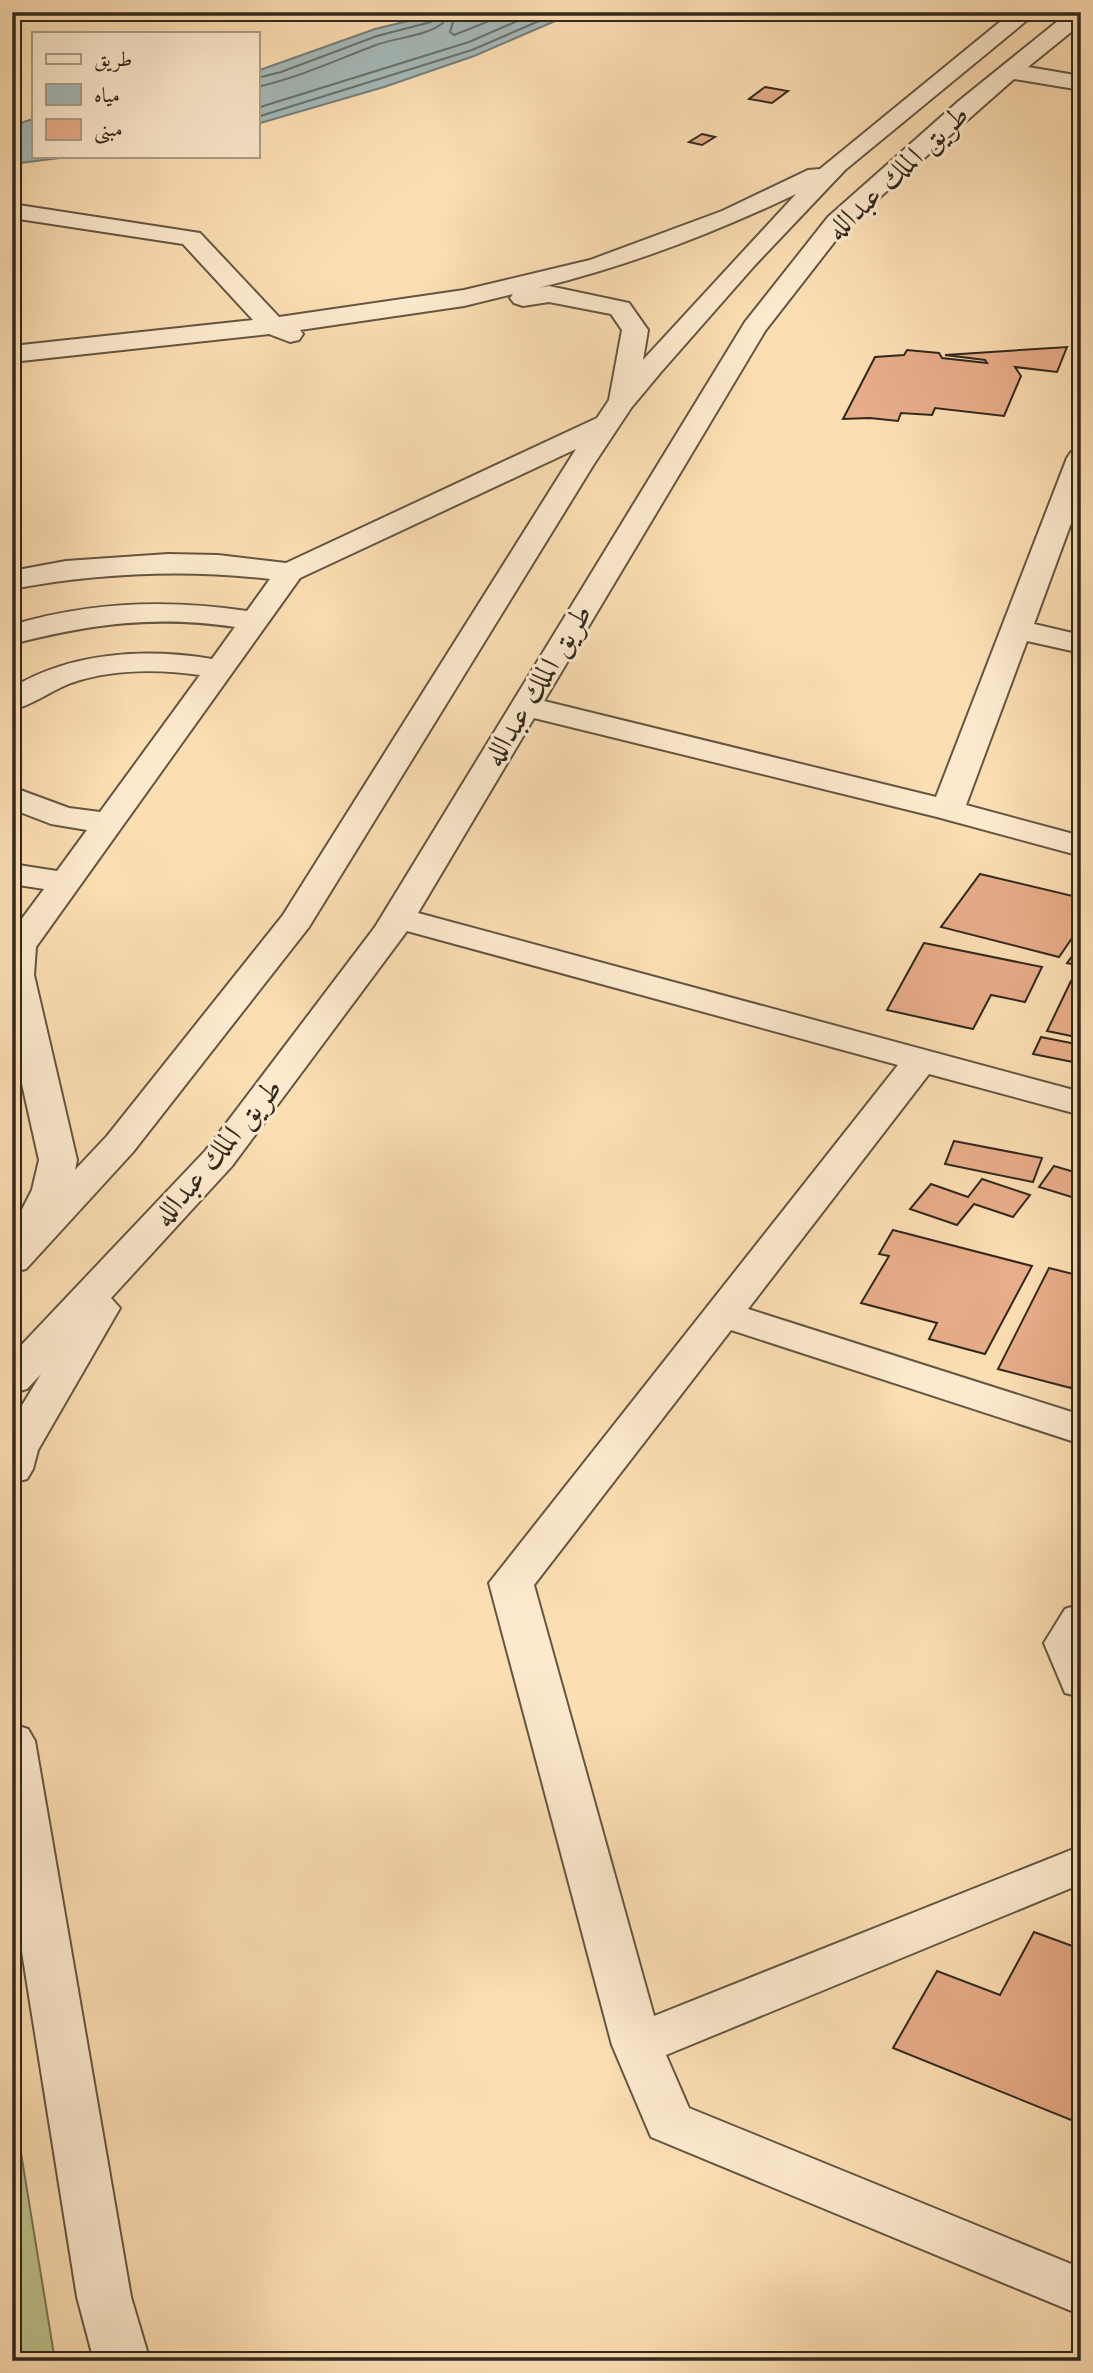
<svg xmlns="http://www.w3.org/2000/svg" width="1093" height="2373" font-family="Cardo,Amiri,serif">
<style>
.green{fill:#bec18d;stroke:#787555;stroke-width:2}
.water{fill:#a4b9b8;stroke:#767f7a;stroke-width:2}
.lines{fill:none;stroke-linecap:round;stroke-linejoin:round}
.shore{stroke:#6a716a;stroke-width:2}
.building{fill:#e8ad89;stroke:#31291d;stroke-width:2}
.minor-casing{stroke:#645642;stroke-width:4}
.minor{fill:#fdeace;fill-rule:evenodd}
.labels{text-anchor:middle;stroke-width:6;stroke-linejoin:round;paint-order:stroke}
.street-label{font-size:30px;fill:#31291d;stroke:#fdeace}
</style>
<rect width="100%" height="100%" fill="#fcdeb3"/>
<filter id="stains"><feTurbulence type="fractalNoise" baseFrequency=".00286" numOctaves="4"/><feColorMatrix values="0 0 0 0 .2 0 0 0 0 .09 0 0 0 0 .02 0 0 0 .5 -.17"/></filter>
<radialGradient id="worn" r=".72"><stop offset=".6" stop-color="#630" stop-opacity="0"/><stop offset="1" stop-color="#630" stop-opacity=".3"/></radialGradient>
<path class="green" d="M12,2098L55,2361H12Z"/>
<path class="water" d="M445,12H576L474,56L384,87L257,124V71L375,29Z
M33,119V156H75L12,164V126Z"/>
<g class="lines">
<path class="shore" d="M456,12L450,32L454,35L512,12
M257,78L281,72L377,36L431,22L436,18L437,12
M257,87C298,78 336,60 376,45C398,37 424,37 443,23L445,12
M257,108L469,42L538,12
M257,117L472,50L560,12"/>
</g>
<path class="building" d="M400,12H415L422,15L407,19L394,14Z
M765,87L788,91L772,103L749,99Z
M702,134L715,137L702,145L689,142Z
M1067,347L1057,372L1015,367L1021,376L1004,416L935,408L932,415L901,413L898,421L870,418L843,419L875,357L904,355L907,350L939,353L942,358L987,363L985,360L945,355Z
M980,874L1081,898V925L1059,957L941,927Z
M924,943L1042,967L1025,1002L991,995L973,1029L887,1010Z
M1081,944V966L1067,963Z
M1071,981L1081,983V1038L1047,1031Z
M1041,1037L1081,1045L1078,1063L1033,1054Z
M954,1141L1042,1158L1033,1182L945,1164Z
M1054,1166L1081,1174L1078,1199L1039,1187Z
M982,1179L1030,1195L1013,1217L974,1204L957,1225L910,1209L931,1184L968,1197Z
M893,1230L1032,1266L985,1354L929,1339L937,1323L861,1303L889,1256L879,1254Z
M1049,1268L1081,1276V1352L1076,1351L1073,1358L1081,1360V1367L1071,1388L998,1369Z
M1034,1932L1075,1947L1081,1936V2124L893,2048L937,1971L1000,1995Z"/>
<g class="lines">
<defs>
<path id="minor" d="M1012,12H1037L845,170L755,265L661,372L631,408L594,464L309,927L133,1152L26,1269L12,1272V1236L18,1230L14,1225L32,1190L39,1160L12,1039V932L44,889L12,884V864L57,871L87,830L51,824L12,809V787L69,808L100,812L200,675C158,669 111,669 71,683C50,691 33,705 12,710V688C71,652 145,648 212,659L235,627C153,615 91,624 12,644V625C89,602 167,599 247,611L270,579C183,569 98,573 12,589V571L66,561L168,554L218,555L286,563L597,418L609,400L622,330L611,314L549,302L523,306L514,303L510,298L513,294L464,306L300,330L303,334L299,340L290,342L269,334L12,362V346L253,320L183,244L12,218V204L200,233L279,317L464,290L590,260L722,211L808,170L820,169ZM796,194L643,360L648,330L629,303L549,286L538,288C628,266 712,234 796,194ZM576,449L283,915L107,1136L75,1170L77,1160L34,975L36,947L300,578Z
M1069,12H1081V24L1028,67L1081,76V90L1014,79L846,227L765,331L544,701L936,797L1067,458L1071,452L1081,450V496L1034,624L1081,635V653L1027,641L966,805L1081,836V856L937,817L534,718L418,913L1081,1092V1115L929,1074L748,1309L1081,1415V1444L731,1330L534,1585L654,2016L1081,1846V1884L666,2055L689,2108L1081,2268V2315L651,2137L612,2045L489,1583L898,1065L407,931L232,1166L111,1298L120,1308L38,1450L33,1469L27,1479L12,1483V1422L41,1374L27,1389L12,1393V1355L206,1150L375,927L745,322L828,217L960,100Z
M1081,1604V1697L1065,1693L1044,1643L1065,1609Z
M12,1724L28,1729L35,1741L131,2297L150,2361H94L77,2297L12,1889Z"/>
</defs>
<use href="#minor" class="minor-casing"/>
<use href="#minor" class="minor"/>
</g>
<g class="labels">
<g class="street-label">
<text transform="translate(897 172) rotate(-43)" y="10">طريق الملك عبدالله</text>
<text transform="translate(537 685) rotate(-59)" y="10">طريق الملك عبدالله</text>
<text transform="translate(217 1152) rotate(-50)" y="10">طريق الملك عبدالله</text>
</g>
</g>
<rect width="1093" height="2373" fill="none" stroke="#fcdeb3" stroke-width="42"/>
<rect x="14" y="14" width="1065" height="2345" fill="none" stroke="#31291d" stroke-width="3.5"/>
<rect x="21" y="21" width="1051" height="2331" fill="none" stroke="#31291d" stroke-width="2"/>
<rect x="32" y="32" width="228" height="126" fill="#fdeace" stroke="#ab9d87" stroke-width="2"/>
<rect x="46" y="54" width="35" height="10" fill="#fdeace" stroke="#ab9d87" stroke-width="2"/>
<text x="94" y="66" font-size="21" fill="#31291d">طريق</text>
<rect x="46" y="84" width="35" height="21" fill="#a4b9b8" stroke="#ab9d87" stroke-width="2"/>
<text x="94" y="102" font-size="21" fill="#31291d">مياه</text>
<rect x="46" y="119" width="35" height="21" fill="#e8ad89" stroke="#ab9d87" stroke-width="2"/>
<text x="94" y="136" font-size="21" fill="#31291d">مبنى</text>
<rect width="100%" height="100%" filter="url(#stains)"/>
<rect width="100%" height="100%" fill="url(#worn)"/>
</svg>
